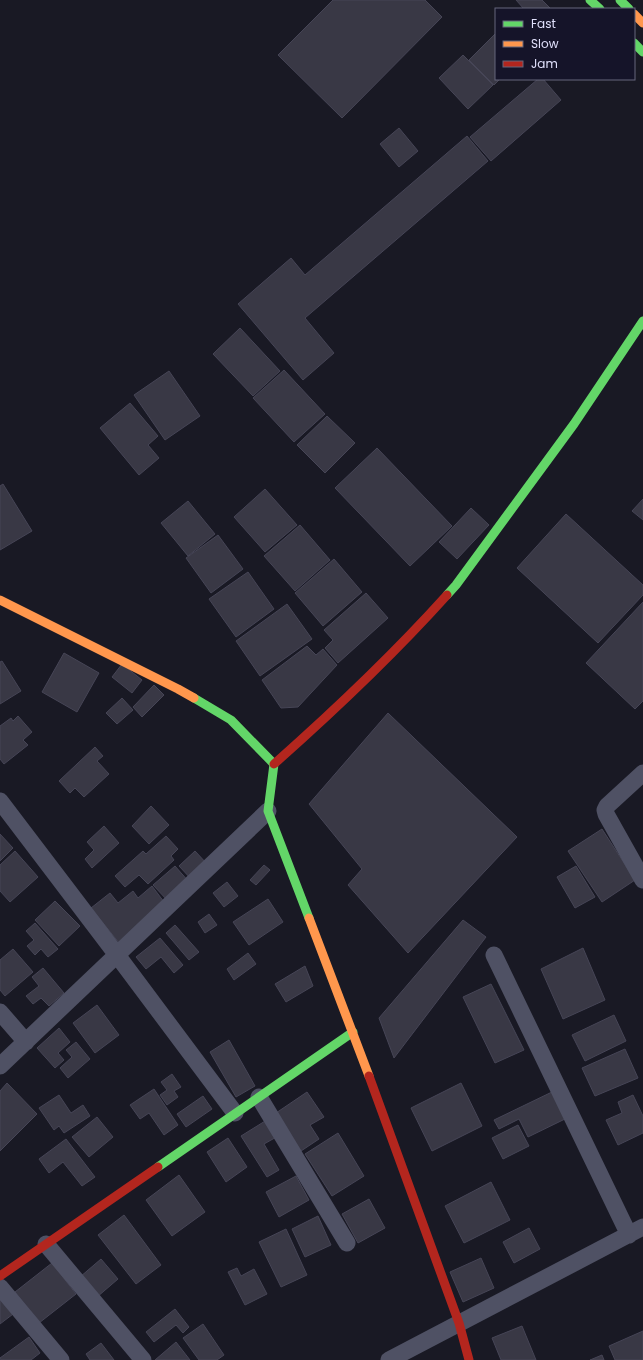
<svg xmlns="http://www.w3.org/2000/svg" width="643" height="1360" font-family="Poppins,sans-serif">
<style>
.building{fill:#393845;stroke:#464556}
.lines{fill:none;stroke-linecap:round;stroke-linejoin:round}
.street{stroke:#4f5164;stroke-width:17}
.fast{stroke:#63d668;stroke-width:9}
.slow{stroke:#ff974d;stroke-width:9}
.jam{stroke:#b3261e;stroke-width:9}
</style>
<rect width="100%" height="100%" fill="#191924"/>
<path class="building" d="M333,0H425L442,17L342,118L278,55Z
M516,0H542L551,9H524Z
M496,33V79H500L494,85L469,60Z
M463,55L493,85L468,109L439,78Z
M538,79H543L561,100L491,161L470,137Z
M399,128L418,151L399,167L380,144Z
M467,136L488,161L305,318L334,353L303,380L238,304L291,258L305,275Z
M240,328L280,371L253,396L213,354Z
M284,370L325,414L294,442L253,398Z
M169,371L200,416L165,440L134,395Z
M130,403L158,436L148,445L159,458L139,475L100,428Z
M327,416L355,443L325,473L297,445Z
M377,448L452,526L410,566L335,488Z
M3,484L32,531L0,550V486Z
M265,489L297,525L265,552L234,517Z
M643,499V520L632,511Z
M188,501L215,534L188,556L161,523Z
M471,508L489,525L457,559L439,542Z
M566,514L643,585V595L598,643L517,568Z
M300,525L330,560L295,591L264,556Z
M218,535L243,569L211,593L186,558Z
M334,559L362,592L323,626L295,593Z
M248,572L274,609L236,637L209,599Z
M366,593L388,618L338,663L325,648L333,640L324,630Z
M643,602V701L635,709L586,663Z
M287,604L312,639L260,676L236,641Z
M307,646L316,655L323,649L337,665L298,707L281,708L262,680Z
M64,653L99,673L77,712L42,692Z
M2,661L21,691L0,704V662Z
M122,664L142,680L132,693L112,677Z
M154,685L164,695L142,717L133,707Z
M122,698L133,710L117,724L106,713Z
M388,713L517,837L408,953L348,885L362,869L309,804Z
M18,716L32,732L23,740L28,745L4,764L0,759V726L11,718L13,721Z
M95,747L103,756L97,761L109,774L84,797L75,788L70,793L59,781Z
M151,806L169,825L149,844L132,826Z
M104,826L119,843L92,868L85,859L94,850L87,842Z
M602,829L635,880L602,902L568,851Z
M0,834L13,848L0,861Z
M166,836L178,849L171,856L174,860L148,884L139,875L125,887L115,876L143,851L146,854Z
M15,851L38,877L10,902L0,891V865Z
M195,851L208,865L192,880L179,866Z
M264,865L270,870L256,885L250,880Z
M175,866L189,882L168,901L153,885Z
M576,866L595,897L575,908L557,877Z
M227,882L238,896L224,907L213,893Z
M152,886L167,906L120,944L91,908L110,893L118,903L133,891L138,898Z
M268,899L283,922L249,945L233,922Z
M55,901L80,926L59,946L35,920Z
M209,914L217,925L205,933L198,922Z
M463,920L486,937L394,1058L379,1018Z
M35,923L58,949L48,957L41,949L35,955L27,946L34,940L26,931Z
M175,925L199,952L189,960L166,933Z
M160,938L183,965L174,973L161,957L146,969L136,957Z
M583,948L605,1000L563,1019L541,969Z
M13,949L33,972L5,996L0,990V960Z
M248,953L256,964L234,980L227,969Z
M305,966L313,986L286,1002L275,984Z
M43,968L64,993L49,1006L41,998L33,1004L26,996L39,986L32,977Z
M491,984L524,1050L495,1063L463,997Z
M97,1005L119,1035L95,1053L73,1023Z
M614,1015L626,1041L585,1061L572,1035Z
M59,1028L70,1042L58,1053L64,1060L55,1068L37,1048Z
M229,1040L255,1086L236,1097L210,1052Z
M76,1042L90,1059L68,1078L60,1068L72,1057L66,1050Z
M625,1049L638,1078L595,1096L582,1068Z
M172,1074L181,1087L174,1091L178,1097L167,1105L160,1095L167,1090L161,1082Z
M7,1083L37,1114L0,1151V1091Z
M461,1083L482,1126L432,1151L411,1108Z
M154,1089L178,1125L164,1135L149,1113L140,1119L130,1105Z
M554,1091L567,1118L528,1137L519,1119L499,1129L494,1120Z
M307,1092L324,1117L310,1125L319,1139L301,1151L276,1113Z
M59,1095L71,1113L83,1105L90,1116L64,1133L59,1126L54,1130L39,1108Z
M633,1095L643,1116V1133L618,1145L606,1120L622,1113L618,1102Z
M203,1096L212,1109L186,1127L177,1114Z
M97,1117L113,1137L89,1157L72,1137Z
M270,1118L280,1135L264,1144L279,1170L267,1177L241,1136Z
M518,1125L529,1146L503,1159L492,1138Z
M338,1133L364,1176L332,1196L305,1154Z
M228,1138L247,1167L226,1182L207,1152Z
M66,1139L95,1177L82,1186L63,1162L49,1173L39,1159Z
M179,1175L205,1212L172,1236L146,1200Z
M296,1176L309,1200L279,1217L266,1192Z
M491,1182L510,1220L464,1243L445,1206Z
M369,1199L385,1228L358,1243L342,1214Z
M124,1215L161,1265L136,1284L98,1235Z
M318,1216L331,1245L305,1257L292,1229Z
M529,1228L540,1249L514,1263L503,1242Z
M286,1229L307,1275L281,1287L259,1242Z
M481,1258L494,1288L463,1302L450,1272Z
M101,1259L118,1279L97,1297L80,1277Z
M52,1263L76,1294L39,1323L15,1292Z
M237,1268L241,1276L254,1269L267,1294L245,1305L228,1272Z
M0,1295L17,1311L0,1324Z
M175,1309L189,1327L183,1333L176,1325L154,1342L146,1332Z
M203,1324L224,1355L217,1360H199L183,1338Z
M522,1326L536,1360H501L492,1338Z
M643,1331V1360H615L609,1346Z
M29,1337L40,1353L31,1360H1L0,1358Z
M176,1342L190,1360H155Z
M101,1343L114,1360H90L86,1354Z
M602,1355L604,1360H590Z"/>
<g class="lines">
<path class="street" d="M643,773L607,806L605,810L606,814L643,880
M0,801L117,955L235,1113
M494,955L629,1235
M0,1012L26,1042
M0,1066L268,811
M259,1097L347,1243
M46,1244L143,1360
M0,1287L61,1360
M389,1360L643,1227"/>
<path class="fast" d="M590,0L600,9
M620,0L629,9
M634,43L643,52
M447,595L456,585L574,424L643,321
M194,698L231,720L274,764L268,811L309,918
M158,1167L353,1032"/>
<path class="slow" d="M634,14L643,23
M0,600L178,689L194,698
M309,918L369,1076"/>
<path class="jam" d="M274,764C335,710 393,655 447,595
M369,1076L459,1323L469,1360
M0,1276L158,1167"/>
</g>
<rect x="495" y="8" width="140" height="72" fill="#151429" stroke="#66667d"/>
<rect x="503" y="21" width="20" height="6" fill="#63d668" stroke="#66667d"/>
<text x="531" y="28" font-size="12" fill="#e0e0fb">Fast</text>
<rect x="503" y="41" width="20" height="6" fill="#ff974d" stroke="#66667d"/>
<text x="531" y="48" font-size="12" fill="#e0e0fb">Slow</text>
<rect x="503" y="61" width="20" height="6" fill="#b3261e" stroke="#66667d"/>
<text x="531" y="68" font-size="12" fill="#e0e0fb">Jam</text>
</svg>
